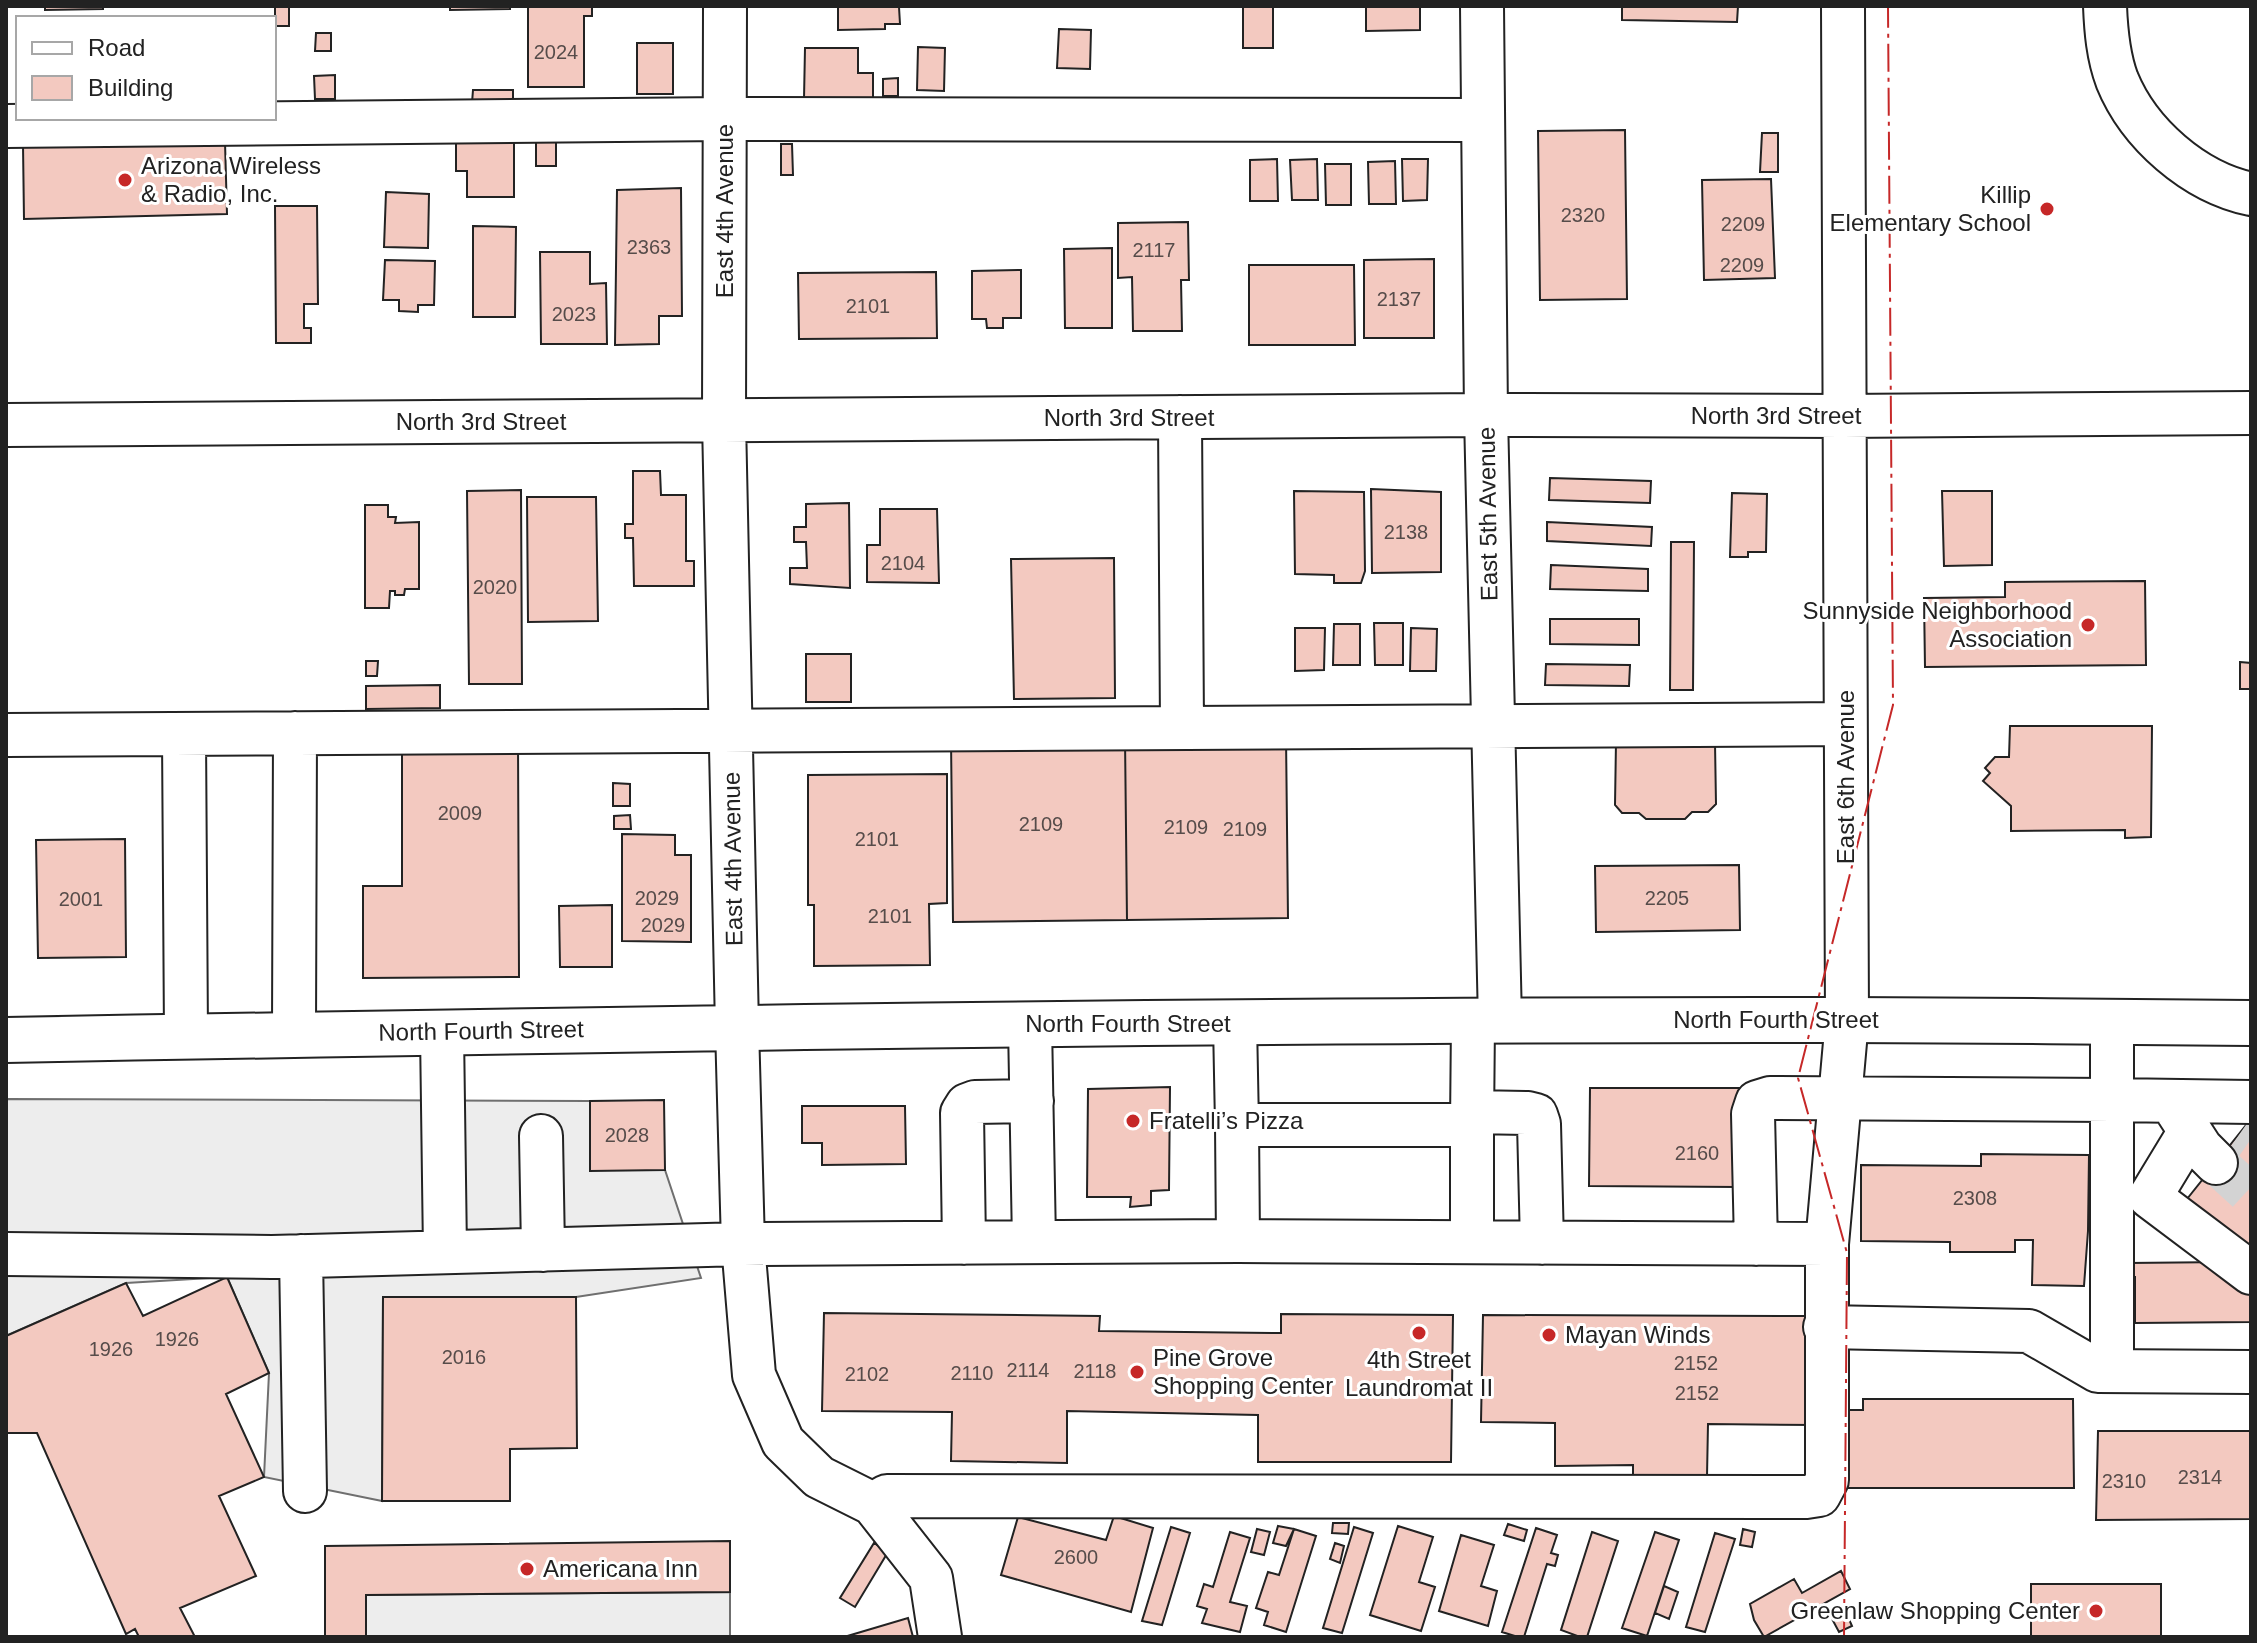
<svg xmlns="http://www.w3.org/2000/svg" width="2257" height="1643" font-family="Arial,sans-serif">
<style>
.parking{fill:#ededed;stroke:#6f6f6f;stroke-width:2}
.building{fill:#f3c9c0;stroke:#222;stroke-width:2}
.lines{fill:none;stroke-linecap:round;stroke-linejoin:round}
.minor-tunnel{stroke:#d3d3d3;stroke-width:42;stroke-dasharray:42 21;stroke-linecap:butt}
.minor-casing{stroke:#222;stroke-width:46}
.major-casing{stroke:#222;stroke-width:48}
.minor{stroke:#fff;stroke-width:42}
.major{stroke:#fff;stroke-width:44}
.power{stroke:#c62828;stroke-width:2;stroke-dasharray:28 6 4 6;stroke-linecap:butt}
.poi-dot{fill:#c62828;stroke:#fff;stroke-width:3}
.labels{text-anchor:middle;stroke-width:6;stroke-linejoin:round;paint-order:stroke}
.number-label{font-size:20px;fill:#564c4a}
.poi-label{font-size:24px;fill:#222;stroke:#fff;text-anchor:start}
.street-label{font-size:24px;fill:#222;stroke:#fff}
</style>
<rect width="100%" height="100%" fill="#fff"/>
<path class="parking" d="M6,1099L590,1101V1170H665L701,1278L576,1297H383L382,1501L264,1477L269,1373L227,1277L126,1283L6,1336Z
M730,1592V1637H366V1595Z"/>
<path class="building" d="M45,6H103V9L45,10Z
M275,6H289V26H275Z
M450,6H510V9L450,10Z
M528,6H592V16H584V87H528Z
M838,6L899,7L900,24H885V29L838,30Z
M1243,6H1273V48H1243Z
M1366,6H1420V30L1366,31Z
M1622,6H1738L1737,22L1622,20Z
M1059,29L1091,30L1090,69L1057,68Z
M316,33H331V51H315Z
M637,43H673V94H637Z
M918,47L945,48L944,91L917,90Z
M805,48H858V73H873V100L804,99Z
M335,75V99H315L314,76Z
M898,78V96H883V79Z
M473,90H513V104L472,103Z
M536,129H556V166H536Z
M1625,130L1627,299L1540,300L1538,131Z
M456,131H514V197H467V171H456Z
M1762,133H1778V172H1760Z
M225,142L227,214L24,219L23,145Z
M781,144H792L793,175H781Z
M1277,159L1278,201H1250V160Z
M1317,159L1318,200H1292L1290,160Z
M1402,159H1428L1427,200L1403,201Z
M1395,161L1396,204H1369L1368,162Z
M1325,164H1351V205H1326Z
M1771,179L1775,278L1704,280L1702,180Z
M681,188L682,316H659V344L615,345L617,190Z
M386,192L429,194L428,248L384,247Z
M275,206H317L318,304H304V328H311V343H276Z
M1188,222L1189,280H1181L1182,331H1133L1132,277L1118,278V223Z
M473,226L516,227L515,317H473Z
M1112,248V328H1065L1064,249Z
M540,252H590V284L606,283L607,344H541Z
M1434,259V338H1364V260Z
M385,260L435,261L434,305H418V312L399,311V300H383Z
M1249,265H1354L1355,345H1249Z
M1021,270V318H1003V328H987L986,319H972V271Z
M936,272L937,338L799,339L798,273Z
M633,471H660L661,495H686V561H694V586H634L633,538H625V524H633Z
M1550,478L1651,481L1650,503L1549,500Z
M1371,489L1441,492V572L1372,573Z
M521,490L522,684H469L467,491Z
M1294,491L1364,492L1365,571L1361,583H1334V575L1295,574Z
M1942,491H1992V565L1944,566Z
M1732,493L1767,494L1766,552H1748V557H1730Z
M527,497H596L598,621L528,622Z
M849,503L850,588L790,584V568H807L806,542H794V527H806V504Z
M365,505H388V517H396L395,523L419,522V589H405L404,595H395V591H390L389,608H365Z
M880,509H937L939,583L867,582V545H880Z
M1547,522L1652,527L1651,546L1547,541Z
M1671,542H1694L1693,690H1670Z
M1114,558L1115,698L1014,699L1011,559Z
M1551,565L1648,569V591L1550,589Z
M2145,581L2146,665L1925,667L1924,598L2005,597V582Z
M1550,619H1639V645L1550,644Z
M1374,623H1403V665H1375Z
M1334,624H1360V665H1333Z
M1295,628H1325L1324,670L1295,671Z
M1411,628L1437,629L1436,671H1410Z
M806,654H851V702H806Z
M366,661H378L377,676H366Z
M2240,662L2251,663V689H2240Z
M1546,664L1630,665L1629,686L1545,685Z
M440,685V708L366,709V686Z
M2010,726H2152L2151,837L2125,838V830L2011,831V806L1983,781L1990,773L1985,768L1995,757H2009Z
M1286,736L1288,918L1127,920L1125,738Z
M1125,738L1127,920L953,922L951,739Z
M518,739L519,977L363,978V886H402V740Z
M1616,742L1715,743L1716,804L1708,812H1692L1685,819H1646L1639,813H1622L1615,805Z
M947,774V903L929,904L930,965L814,966V905H808V775Z
M613,783L630,784V806H613Z
M630,815L631,829H614V816Z
M622,834L675,835V855H691V942L622,941Z
M125,839L126,957L38,958L36,840Z
M1739,865L1740,930L1596,932L1595,866Z
M612,905V967H560L559,906Z
M1170,1087L1169,1190L1151,1191V1205L1130,1207L1131,1197H1087L1088,1089Z
M1590,1088H1739L1738,1187L1589,1186Z
M664,1100L665,1170L590,1171V1101Z
M802,1106H905L906,1164L822,1165V1143H802Z
M2247,1124L2251,1127V1259L2183,1204Z
M1981,1154L2089,1155L2088,1231L2084,1286L2032,1285L2033,1240H2015V1252H1950V1242L1861,1241V1165L1981,1166Z
M2228,1262L2250,1284L2251,1322L2135,1323V1277H2128V1263Z
M227,1277L269,1373L226,1394L264,1477L219,1496L256,1576L180,1608L195,1637H139L135,1629L126,1634L37,1433H6V1336L126,1283L143,1316Z
M383,1297H576L577,1448L510,1449V1501H382Z
M824,1313L1100,1316L1099,1331L1281,1333V1314L1453,1315L1451,1462H1258V1415L1067,1411V1463L951,1461L952,1412L822,1411Z
M1483,1315L1816,1316V1425L1708,1424L1707,1476H1633V1465L1555,1466V1423L1481,1422Z
M1863,1399H2073L2074,1488H1847V1410H1863Z
M2098,1431H2251V1519L2096,1520Z
M1114,1516L1153,1528L1131,1612L1001,1575L1018,1517L1106,1540Z
M1333,1523H1349L1348,1534L1332,1533Z
M1508,1524L1527,1530L1524,1541L1504,1535Z
M1278,1526L1294,1529L1286,1546L1273,1543Z
M1398,1526L1433,1537L1419,1582L1435,1587L1421,1631L1370,1615Z
M1171,1527L1190,1533L1162,1625L1142,1621Z
M1354,1527L1373,1533L1342,1633L1323,1628Z
M1536,1528L1557,1535L1551,1553L1558,1555L1555,1566L1547,1564L1524,1637H1518L1502,1632Z
M1257,1529L1270,1532L1264,1555L1251,1552Z
M1294,1529L1316,1536L1286,1632L1264,1625L1268,1612L1256,1608L1268,1572L1279,1575Z
M1743,1529L1755,1532L1752,1547L1740,1545Z
M1230,1532L1250,1538L1230,1602L1247,1606L1240,1632L1202,1623L1207,1609L1197,1606L1204,1584L1213,1587Z
M1592,1532L1618,1541L1587,1637H1580L1561,1630Z
M1655,1532L1679,1540L1647,1636L1622,1628Z
M1715,1533L1735,1539L1705,1632L1686,1627Z
M1461,1535L1494,1545L1481,1586L1497,1591L1488,1626L1439,1611Z
M730,1541V1592L366,1595V1637H325V1546Z
M874,1543L888,1552L855,1607L840,1598Z
M1335,1543L1344,1546L1340,1563L1330,1559Z
M1841,1571L1850,1589L1764,1637L1754,1620L1750,1604L1794,1579L1802,1593Z
M2031,1584H2161V1637H2031Z
M1664,1586L1678,1592L1669,1619L1655,1613Z
M1845,1610L1852,1626L1839,1632L1831,1617Z
M908,1618L913,1637H844Z"/>
<g class="lines">
<path class="minor-tunnel" d="M2241,1132L2251,1139
M2216,1163L2251,1195"/>
<defs>
<path id="minor" d="M725,6L724,421L737,1027L743,1244L754,1375L783,1442L819,1477L873,1504L931,1578L940,1637
M1482,6L1486,415L1500,1021
M2105,6C2106,31 2108,56 2117,80C2139,134 2194,182 2251,194
M6,126L725,119L1483,120
M1180,417L1182,727
M6,425L1486,415L1843,416L2251,413
M184,734L186,1037
M6,735L1845,724
M2112,1022V1100L2251,1102
M1235,1023L1237,1125H1472L1473,1021
M1030,1025L1034,1242
M442,1032L445,1252
M294,1035L295,733
M2177,1111L2201,1148L2216,1163
M1472,1112L1528,1113L1536,1115L1539,1124L1542,1243
M1237,1125L1238,1241
M1472,1125V1242
M2190,1131L2150,1197L2251,1273
M541,1136L543,1250
M964,1243L962,1113L967,1105L975,1102L1032,1101
M1756,1244L1753,1114L1757,1102L1770,1098L2112,1100V1371
M6,1254L272,1257L743,1244L1238,1241L1827,1244
M301,1256L305,1491
M1825,1327L2029,1331L2098,1371L2251,1372
M873,1504L887,1496L1806,1497L1819,1495L1827,1480V1244L1847,1020L1843,6"/>
<path id="major" d="M6,1040C619,1029 1232,1019 1845,1020C1980,1020 2116,1022 2251,1023"/>
</defs>
<use href="#minor" class="minor-casing"/>
<use href="#major" class="major-casing"/>
<use href="#minor" class="minor"/>
<use href="#major" class="major"/>
<path class="power" d="M1844,1637L1847,1253L1798,1078L1893,705L1888,6"/>
</g>
<g class="poi-dot">
<circle cx="125" cy="180" r="8"/>
<circle cx="2047" cy="209" r="8"/>
<circle cx="2088" cy="625" r="8"/>
<circle cx="1133" cy="1121" r="8"/>
<circle cx="1419" cy="1333" r="8"/>
<circle cx="1549" cy="1335" r="8"/>
<circle cx="1137" cy="1372" r="8"/>
<circle cx="527" cy="1569" r="8"/>
<circle cx="2096" cy="1611" r="8"/>
</g>
<g class="labels">
<g class="number-label">
<text x="556" y="59">2024</text>
<text x="1583" y="222">2320</text>
<text x="1743" y="231">2209</text>
<text x="649" y="254">2363</text>
<text x="1154" y="257">2117</text>
<text x="1742" y="272">2209</text>
<text x="1399" y="306">2137</text>
<text x="868" y="313">2101</text>
<text x="574" y="321">2023</text>
<text x="1406" y="539">2138</text>
<text x="903" y="570">2104</text>
<text x="495" y="594">2020</text>
<text x="460" y="820">2009</text>
<text x="1041" y="831">2109</text>
<text x="1186" y="834">2109</text>
<text x="1245" y="836">2109</text>
<text x="877" y="846">2101</text>
<text x="657" y="905">2029</text>
<text x="1667" y="905">2205</text>
<text x="81" y="906">2001</text>
<text x="890" y="923">2101</text>
<text x="663" y="932">2029</text>
<text x="627" y="1142">2028</text>
<text x="1697" y="1160">2160</text>
<text x="1975" y="1205">2308</text>
<text x="177" y="1346">1926</text>
<text x="111" y="1356">1926</text>
<text x="464" y="1364">2016</text>
<text x="1696" y="1370">2152</text>
<text x="1028" y="1377">2114</text>
<text x="1095" y="1378">2118</text>
<text x="972" y="1380">2110</text>
<text x="867" y="1381">2102</text>
<text x="1697" y="1400">2152</text>
<text x="2200" y="1484">2314</text>
<text x="2124" y="1488">2310</text>
<text x="1076" y="1564">2600</text>
</g>
<g class="poi-label">
<text x="141" y="174">Arizona Wireless<tspan x="141" dy="28">&amp; Radio, Inc.</tspan></text>
<text x="2031" y="203" text-anchor="end">Killip<tspan x="2031" dy="28">Elementary School</tspan></text>
<text x="2072" y="619" text-anchor="end">Sunnyside Neighborhood<tspan x="2072" dy="28">Association</tspan></text>
<text x="1149" y="1129">Fratelli’s Pizza</text>
<text x="1565" y="1343">Mayan Winds</text>
<text x="1153" y="1366">Pine Grove<tspan x="1153" dy="28">Shopping Center</tspan></text>
<text x="1419" y="1368" text-anchor="middle">4th Street<tspan x="1419" dy="28">Laundromat II</tspan></text>
<text x="543" y="1577">Americana Inn</text>
<text x="2080" y="1619" text-anchor="end">Greenlaw Shopping Center</text>
</g>
<g class="street-label">
<text transform="translate(725 211) rotate(-90)" y="8">East 4th Avenue</text>
<text x="1776" y="424">North 3rd Street</text>
<text x="1129" y="426">North 3rd Street</text>
<text x="481" y="430">North 3rd Street</text>
<text transform="translate(1488 514) rotate(-91)" y="8">East 5th Avenue</text>
<text transform="translate(1846 777) rotate(-90)" y="8">East 6th Avenue</text>
<text transform="translate(733 859) rotate(-91)" y="8">East 4th Avenue</text>
<text x="1776" y="1028">North Fourth Street</text>
<text x="1128" y="1032">North Fourth Street</text>
<text transform="translate(481 1031) rotate(-1)" y="8">North Fourth Street</text>
</g>
</g>
<rect width="2257" height="1643" fill="none" stroke="#222222" stroke-width="16"/>
<rect x="16" y="16" width="260" height="104" fill="#ffffff" stroke="#a7a7a7" stroke-width="2"/>
<rect x="32" y="42" width="40" height="12" fill="#ffffff" stroke="#a7a7a7" stroke-width="2"/>
<text x="88" y="56" font-size="24" fill="#222222">Road</text>
<rect x="32" y="76" width="40" height="24" fill="#f3c9c0" stroke="#a7a7a7" stroke-width="2"/>
<text x="88" y="96" font-size="24" fill="#222222">Building</text>
</svg>
